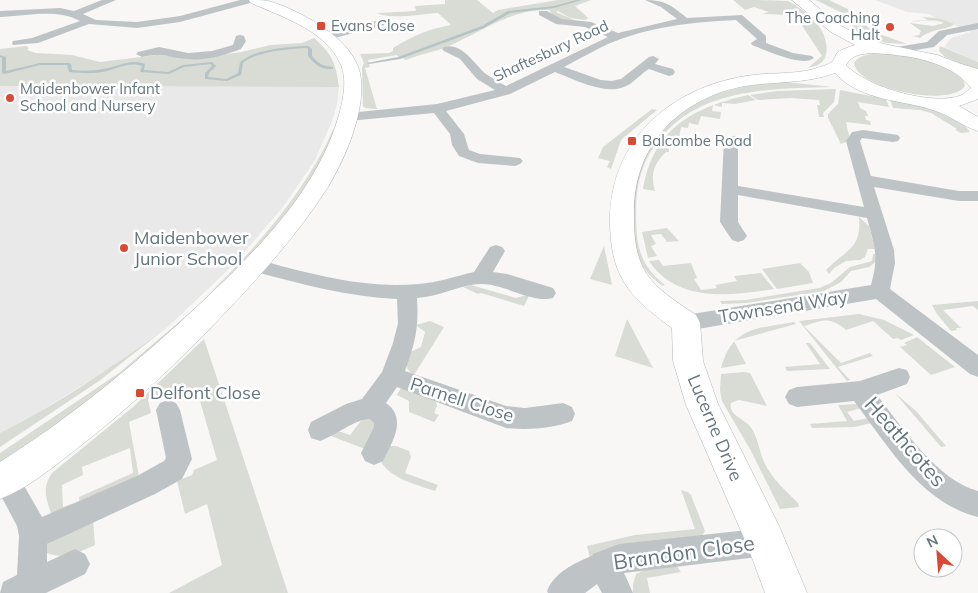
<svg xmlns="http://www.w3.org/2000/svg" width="978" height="593" font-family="Mulish,sans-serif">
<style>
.built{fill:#e8e9e8}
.green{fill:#d8dcd4}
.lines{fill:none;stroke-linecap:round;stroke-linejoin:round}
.stream{fill:#b7c4c7;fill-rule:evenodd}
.secondary-casing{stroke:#b1b8bb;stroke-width:1}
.highway-casing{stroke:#b2b7b9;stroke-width:1}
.street{fill:#bec4c6;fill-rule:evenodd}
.secondary{fill:#fff;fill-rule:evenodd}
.highway{fill:#fff;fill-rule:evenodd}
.poi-dot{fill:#d94933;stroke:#fff;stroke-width:2}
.labels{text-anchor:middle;stroke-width:5;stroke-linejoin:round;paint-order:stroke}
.far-poi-label{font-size:15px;fill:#64767e;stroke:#fff;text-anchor:start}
.far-street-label{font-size:15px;fill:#64767e;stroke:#fff}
.poi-label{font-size:18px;fill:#64767e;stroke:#fff;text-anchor:start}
.street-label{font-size:18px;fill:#64767e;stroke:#fff}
.near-street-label{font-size:21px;fill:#64767e;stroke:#fff}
</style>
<rect width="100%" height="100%" fill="#f8f7f5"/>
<path class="built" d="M875,0H978V62L944,47L951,38L971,32L928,14L907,12Z
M0,86L339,87L337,105L332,121L315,160L283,207L234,264L170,325L109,369L24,421L0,433Z"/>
<path class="green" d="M445,0H477L493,13L498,10L558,0H591L575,6L588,18L585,20L570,18L558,11L556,12L576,21C566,21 555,19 549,10C513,8 481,32 449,46C435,52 420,54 406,60L396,55L368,60L370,67L365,68L377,109L365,108L363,106L362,68L364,63L360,54L389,53L393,51V48C412,36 429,29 451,25L438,13C422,14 390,20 377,13L416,11L415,6L445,4Z
M733,0C745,0 779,0 788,1C798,6 811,16 818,25C829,39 833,66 809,67L822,56L803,27L792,15L762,14L769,12L754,7L745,10Z
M816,0H829L856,13H854L855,17L874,32L907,44L887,43L867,39L860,35L840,12Z
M922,17L938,18L954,24C948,30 932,28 920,38L913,36L919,35L921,31L910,23L933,26L944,23C934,18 922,22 911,21L928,20Z
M314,38C332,54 336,63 339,87L0,86V49L26,46L29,48L27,50L36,53L72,55L100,62L157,55L193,58L242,52L270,45L302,43Z
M940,46L978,62V71L945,57L939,51Z
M881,53C899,53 964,63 965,86C951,108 857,89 854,63C860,54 871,54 881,53Z
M785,82L833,87C774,89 705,87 663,135C643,158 636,182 636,212C636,244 639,265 665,285L663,286C638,270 629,243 632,214C633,203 632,190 635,179C637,172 642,165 645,158C672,102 726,85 785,82Z
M836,89L834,102L823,113L824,117H819L817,105H820L819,100L790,98L758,100L750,95L777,91Z
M840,90L886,99L889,107L858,102L860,108L866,111L868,116H865L866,120L870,121L871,125L846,122L850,140L841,144L828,118V114L838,104Z
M748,95L756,100L735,104L722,103V107L713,105L712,111L721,112L720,119L701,116L698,125L689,123L688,128L681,127L679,138L673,137L668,140L666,148H669V152H666C654,163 650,175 655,191L643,189C654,128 692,108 748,95Z
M890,100C914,105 955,110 970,132L961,133L955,130L957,129L931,113L920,110L893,108Z
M652,109L657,110L622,139L620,143L611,169L607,167L610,161L598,158L603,147Z
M334,128H337C324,155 311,181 293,205C264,244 228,278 194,313L191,312C247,257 301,201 334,128Z
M859,217L869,226L875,249H868L865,257L860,260L846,261L834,268L829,274L826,270C845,250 862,250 859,217Z
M667,228L679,241L667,242L661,234L651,235L656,244L651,246L657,256L648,258L642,232Z
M604,246L612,285L590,279Z
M873,254H877V261L869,267L851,271L841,282L824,291L746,303L722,304L720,301L746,300L819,288L831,283L850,267L872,261Z
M659,260L663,266L691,263L697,278L694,279L701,290L717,288L715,285L737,281L734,276L761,273L774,289C731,296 677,303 649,261Z
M800,263L809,272L813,283L777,289L762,269Z
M471,285L516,298L530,294L524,306L481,293L478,294L463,287Z
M978,301V310L973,306L943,310L961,328H956L957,330L951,331L937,314L932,305Z
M859,314L884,320L914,335L901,340L898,338L893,339L873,321L846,330C830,316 823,320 804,326L841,363L870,353L873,356L838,367L850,380L847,381L799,321Z
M187,315L191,316L153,353L0,467V453L119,373Z
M627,319L653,368L615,356Z
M430,321L444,327L414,375C405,370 405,362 408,353L421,347L425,332L416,325Z
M794,322L796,324L734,341L746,364L721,368C733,326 757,329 794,322Z
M170,325L99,381L0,447V433C60,403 116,365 170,325Z
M917,337L955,367L931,375L900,347L907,345L904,343Z
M204,339L288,593H169L222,565L207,504L185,514L177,481L192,475L194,470L217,460L198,394L178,402L174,389L148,399L151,413L129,422L139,477L80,507L79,497L133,473L130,448L82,467L83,475L62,485L63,507L71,504L72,511L53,520C48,501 40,491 52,473L133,407Z
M806,343H810L830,369L787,371L785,367L820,364Z
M743,372L750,373L767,406L739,400L731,403C728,414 742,418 749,425C758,435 759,452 765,464C773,480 786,491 798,503L799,507L780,509L751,451L722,401L720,390L721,374Z
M404,387L420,392L436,402L437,406L434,413L439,415L434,422L409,412V401L397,395L401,388Z
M895,393L916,411L946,446L941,447Z
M858,404L861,408L847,412L854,421L869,418L872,423L854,427L812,428L810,424L847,421L838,405Z
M370,416L377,423L365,449L331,436L338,431L350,435L361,421Z
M389,446H396L409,451L411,457L405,473L438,485L435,491C415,484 389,479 379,458Z
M681,490L688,492L691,495L705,531L702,536L590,558L587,546L635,535L695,529Z
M93,519L95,545C80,552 63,560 47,553L43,546Z
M676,565L681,572L647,578L650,593H633V584L636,574L647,569Z"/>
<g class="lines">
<path class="stream" d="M576,0H582L554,8L510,13L484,28L400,59L369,64L367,63L398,57L482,26L508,11L554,6Z
M308,46L312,49V56C319,64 323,66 333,67V69C322,70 315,65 308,56V49L307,48C288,49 257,51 243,63L241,75L227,81L205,79V73L212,66L211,64L184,67L169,74L140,72L142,66C128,61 115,70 102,72C91,74 79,73 69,72L67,65H40L4,74L2,73V58L0,57V55L6,57V71L40,63H69L71,64L72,70C82,71 93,71 103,69C118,67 130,58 145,64L144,70L168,72L183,65L212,62L216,66L209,73L208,77L226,79L238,73L240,62C255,49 288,47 308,46Z"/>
<defs>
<path id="secondary" d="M249,0C255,0 263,0 268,1C290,7 314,20 332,34C344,43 356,57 360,73C367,108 346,157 328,187C298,234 261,275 223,315C179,361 134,404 84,443C58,463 31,487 0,499V462C73,416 139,361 202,302C258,249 317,191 339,115C343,99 348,79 340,63C325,30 282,17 251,3Z
M792,0H809L841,26L865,38L884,44L937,55L964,65L978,75V99L959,106L978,117V131C964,127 951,116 936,111C902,99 861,102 835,73C806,84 775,81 745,86C680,98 634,144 634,212C633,272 649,284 696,315L700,323L703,361L718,404L780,528L807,593H765L748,547L686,405L673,361L672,328C628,296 610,276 610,219C611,139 671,88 746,76C769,72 792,75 814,69C819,67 828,65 832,62C835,59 835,55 838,52C842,49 850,47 855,45L831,32ZM873,53C906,55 950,60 971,88C968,90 965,93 962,95C934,107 866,87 846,65C852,54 862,54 873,53Z"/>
<path id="highway" d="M961,64L978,69V79L955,72L953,69L955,66Z"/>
</defs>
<use href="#secondary" class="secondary-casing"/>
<use href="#highway" class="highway-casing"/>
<path class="street" d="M102,0H116L83,14L96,20L137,22L180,16L240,0H256L254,2L180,22L137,28L89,24L38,43L13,45L12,43L13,41L32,38L80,21C57,8 25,16 0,17V11L60,8L74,11Z
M645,0C666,0 672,6 687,18L742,15L766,36V43L793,53L812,56L814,58C803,68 765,50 752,45L751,43L757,39L736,20C692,22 648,27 608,44C593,51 579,59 564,67L601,80L611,81L621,79L649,57L653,56L659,59L655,64L673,69L675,72L673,75L669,76L649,69C642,73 637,79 630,84C609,98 576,80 555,72L510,94L446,111L464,134L469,150L480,154L520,158L523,161L520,164L515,166L478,163L459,156L452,145L450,134L434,113L348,121L341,117L348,113L437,104L495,90L477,79L460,59L444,51L442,49L444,47C462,42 474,64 486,74C492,78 499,82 506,86L608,37L585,27L556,24L539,15V11H547L562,19L591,22L618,33L677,19L661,7Z
M384,19L388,20L389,22L388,24L327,40L322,37L323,35Z
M978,23V29L947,35L934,47L897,53L891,50L897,47L927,42L939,31Z
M240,35L244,36L246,41L241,49C225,55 205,61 188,59C167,58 165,52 142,57L136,54L138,52L159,47L188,53L212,51L233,45L236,36Z
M863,130L898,135L900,138L898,141L893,142L862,138L860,141L871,176L959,191H978V201H959L874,187L894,250L895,263L890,289L978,355V377L970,374L876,299L686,331L679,329L676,323L679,317L686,315L871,285C879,255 875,248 867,218L738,195V222L747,236L744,240L738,242L732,240L720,222L724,139L726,136H736L738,139V186L864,207L846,141L852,132Z
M496,245L502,247L505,251L493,272L507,274L553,288L556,293L553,298C534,304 504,284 482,284C460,284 439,297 417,298C419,328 415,343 405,371L506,406L525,408L563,403L572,407L575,414L572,421C551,429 528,430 506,428L397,387L386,403C408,419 392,442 383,461L374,465L365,461L361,453L374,427V423L370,419C355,419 335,436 320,441L311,438L308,430L311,422L346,404L362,399L382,372L393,343L398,323L397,299C346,297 298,283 248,270L246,265L248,260L255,259C308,273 362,289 418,284C437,283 456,276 474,272L490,247Z
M899,368L907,370L910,377L907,384L877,395C901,426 938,481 978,491V517C921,503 888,446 854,401L797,407L789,404L785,397L789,390L797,387L860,381Z
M168,400L176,403L180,410L192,459L182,479L155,494L47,544V562L75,549L85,554L90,564L85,574L46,593H0L3,582L17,575L19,536L17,526L0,494V469L6,466L15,470L42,517L137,476L164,461L166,458L156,410L160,403Z
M766,528L776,532L780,542L776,552L766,556L624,573L633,593H602L597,584L585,593H548L547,591C554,573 574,563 592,556L593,554L619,544Z"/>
<use href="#secondary" class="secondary"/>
<use href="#highway" class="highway"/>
</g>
<g class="poi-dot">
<rect x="316" y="21" width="10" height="10" rx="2.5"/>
<circle cx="890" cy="27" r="5"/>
<circle cx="10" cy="98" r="5"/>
<rect x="627" y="136" width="10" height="10" rx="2.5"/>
<circle cx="124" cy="248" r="5"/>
<rect x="135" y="388" width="10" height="10" rx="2.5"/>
</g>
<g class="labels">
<g class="far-poi-label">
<text x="880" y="23" text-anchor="end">The Coaching<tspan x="880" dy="17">Halt</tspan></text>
<text x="331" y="31">Evans Close</text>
<text x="20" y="94">Maidenbower Infant<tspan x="20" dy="17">School and Nursery</tspan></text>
<text x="642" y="146">Balcombe Road</text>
</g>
<g class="far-street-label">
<text transform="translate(551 51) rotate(-25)" y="5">Shaftesbury Road</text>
</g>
<g class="poi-label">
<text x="134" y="244">Maidenbower<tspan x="134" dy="21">Junior School</tspan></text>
<text x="150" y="399">Delfont Close</text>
</g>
<g class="street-label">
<text transform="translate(783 307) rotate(-9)" y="6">Townsend Way</text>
<text transform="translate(462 400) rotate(18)" y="6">Parnell Close</text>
<text transform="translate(715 428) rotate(67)" y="6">Lucerne Drive</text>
</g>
<g class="near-street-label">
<text transform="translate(905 442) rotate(49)" y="7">Heathcotes</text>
<text transform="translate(684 553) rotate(-8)" y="7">Brandon Close</text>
</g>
</g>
<g transform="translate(938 553) rotate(334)"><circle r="24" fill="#ffffff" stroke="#c1c8cb"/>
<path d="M0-4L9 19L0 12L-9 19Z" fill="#d94933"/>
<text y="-8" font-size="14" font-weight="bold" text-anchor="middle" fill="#64767e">N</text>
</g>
</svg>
